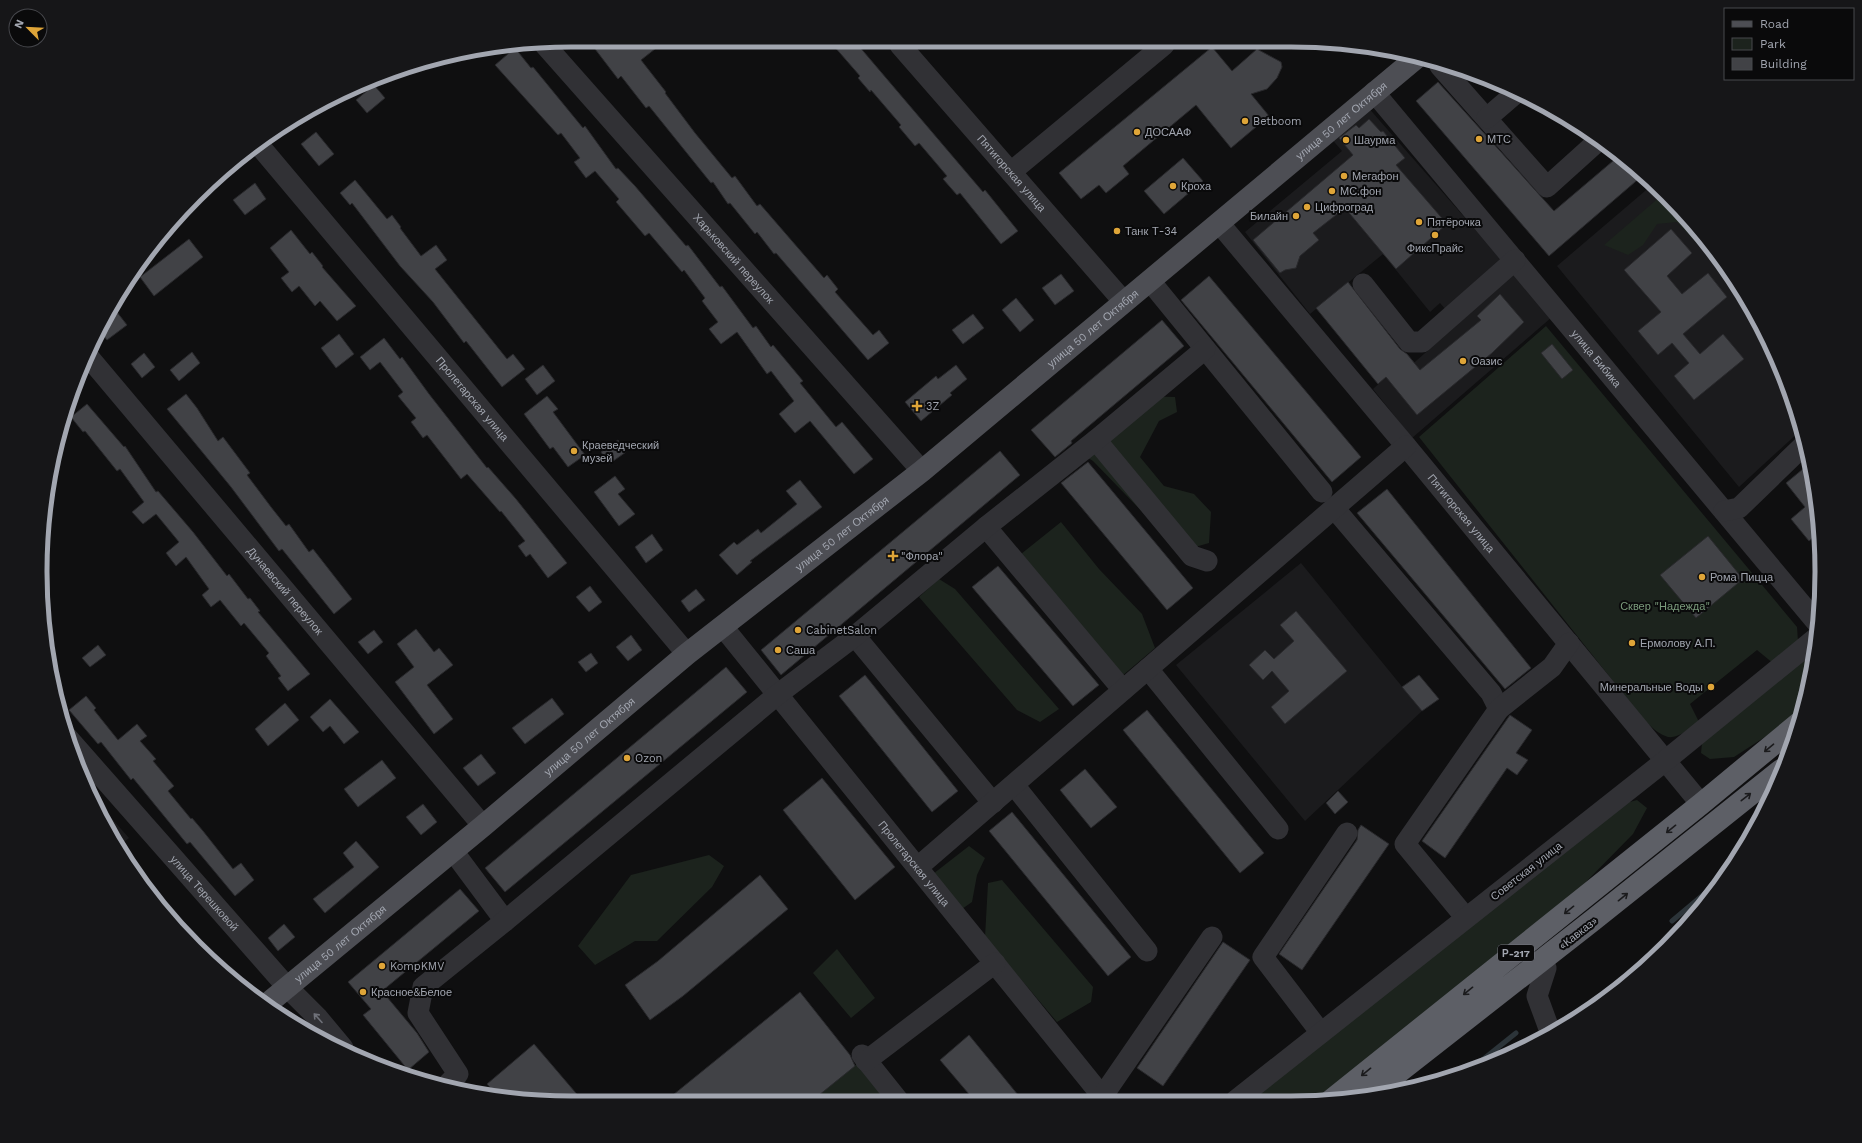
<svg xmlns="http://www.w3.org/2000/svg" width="1862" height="1143" font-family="'Work Sans',sans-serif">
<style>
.built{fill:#1b1b1d}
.green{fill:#1c231d}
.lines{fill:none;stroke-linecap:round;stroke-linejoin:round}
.stream{stroke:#2c3439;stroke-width:5}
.building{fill:#414246;stroke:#29292c}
.minor{stroke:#313135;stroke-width:21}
.major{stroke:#4d4e54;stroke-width:22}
.highway{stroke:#5d5f66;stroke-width:22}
.oneway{stroke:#1b1b1d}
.oneway2{stroke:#6f7179}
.poi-dot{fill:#dfa538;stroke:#0a0a0b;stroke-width:1.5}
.labels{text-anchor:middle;stroke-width:4;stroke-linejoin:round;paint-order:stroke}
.shield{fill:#0a0a0b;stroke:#74777e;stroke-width:1}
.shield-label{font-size:10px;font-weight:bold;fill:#a2a6b0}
.street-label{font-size:11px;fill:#a2a6b0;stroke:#0a0a0b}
.poi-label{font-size:11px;fill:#a2a6b0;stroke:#0a0a0b;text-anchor:start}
.park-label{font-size:11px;fill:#7a9a7b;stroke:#0a0a0b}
.rim{fill:none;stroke:#a2a6b0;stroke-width:5}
</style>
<rect width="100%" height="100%" fill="#0f0f10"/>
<path class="built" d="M1366,105L1552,317L1412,438L1373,389L1386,377L1391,383L1458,324L1440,303L1430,312L1383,254L1310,314L1245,232L1342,151L1329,136Z
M1652,185L1690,221L1751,306L1794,400L1801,430L1739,487L1557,266Z
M1301,563L1422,711L1305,821L1176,665Z
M99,804L129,838L119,846Z"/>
<path class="green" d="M1662,195L1690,221L1739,289L1677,222L1657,224L1643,245L1628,255L1604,245Z
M1546,326L1797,627L1798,641L1774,664L1757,650L1690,704L1699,722C1673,741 1669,744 1644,720L1419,437Z
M1137,396L1175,397L1177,412L1159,421L1140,457L1164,486L1194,494L1211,512L1209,543L1195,547L1157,527L1093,461L1074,449Z
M1061,522L1099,569L1142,614L1155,648L1109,687L1006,566Z
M939,579L955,589L1059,709L1040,722L1017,710L919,597Z
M1814,650L1804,706L1768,735L1734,757L1710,759L1701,753L1702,743Z
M1637,800L1647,808L1633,834L1580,888L1313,1102H1248L1618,805Z
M969,846L985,858L977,875L972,902L962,909L933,874Z
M709,855L724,866L712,887L657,941H635L595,965L578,946L631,875Z
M1002,880L1093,987L1091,1002L1057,1022L985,937L988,883Z
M1681,929L1641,971L1638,973L1637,970L1642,960Z
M837,949L875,998L851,1018L813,973Z
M849,1054L888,1100H813L857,1064Z"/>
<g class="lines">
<path class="stream" d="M1672,921L1722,879
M1466,1073L1516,1033"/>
</g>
<path class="building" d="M592,45H660L641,60L666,92L665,93L695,133L732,178L735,176L757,206L760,204L824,278L827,275L838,289L835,292L873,335L879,330L889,343L868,360L776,253L774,254L757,232L755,234L730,203L728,204L713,182L711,183L649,106L646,108L621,76L618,79Z
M833,45H858L983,192L985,190L1018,231L1001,244L960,193L957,195L943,179L947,176L919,143L915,146L899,127L901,125L871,90L870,92L858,78L860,76Z
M1212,47L1232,71L1257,49L1281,62L1282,67L1277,78L1267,89L1251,94L1269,116L1231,148L1196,105L1123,166L1129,174L1106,193L1099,185L1081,199L1059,173Z
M515,48L531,68L533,67L583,128L585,126L616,169L618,168L635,186L686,246L688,245L720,287L722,286L753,328L756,326L771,347L773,345L803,381L800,383L836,427L842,422L873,459L854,474L810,421L795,433L779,414L794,401L771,371L767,374L737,332L721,344L709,329L718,322L702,301L705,298L684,270L682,272L649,233L645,236L616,202L619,199L595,171L586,178L574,162L580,158L561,133L558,135L495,65Z
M1438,82L1554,211L1620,155L1642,176L1549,256L1416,101Z
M374,85L385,98L367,113L356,100Z
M1369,119L1381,132L1383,131L1405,158L1396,165L1447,224L1396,269L1345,208L1313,233L1319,240L1300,256L1296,268L1285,270L1280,273L1253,240L1353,155L1339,138L1356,125L1359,128Z
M316,132L334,154L319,166L301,144Z
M1183,158L1203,181L1164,214L1144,191Z
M355,180L387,219L392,215L401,227L400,228L421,256L436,245L447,260L435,269L507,359L513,354L525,369L502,387L466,341L464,343L433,302L400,266L352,203L350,205L340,193Z
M255,183L266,199L245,215L233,200Z
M1671,229L1692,253L1667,276L1682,294L1708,273L1727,297L1683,334L1700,354L1723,334L1744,359L1694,400L1674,376L1689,363L1672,343L1658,355L1638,331L1661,312L1624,270Z
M291,230L310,254L312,252L323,266L322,267L356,306L337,321L320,301L315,306L299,286L292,292L281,278L289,272L270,248Z
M189,239L203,257L154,296L140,277Z
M1061,274L1074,291L1055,305L1042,288Z
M1209,276L1361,457L1332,482L1181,300Z
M1348,282L1400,349L1407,354L1420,370L1481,320L1477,316L1500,294L1524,322L1492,353L1417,415L1386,377L1378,384L1316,308Z
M1016,298L1034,320L1020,332L1002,310Z
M113,307L127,325L107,340L99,330Z
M973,314L984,328L963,344L952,330Z
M1162,320L1184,346L1071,441L1072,443L1055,457L1031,430Z
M339,334L354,354L336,368L321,348Z
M384,338L400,359L402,357L429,394L487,468L488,467L516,499L567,563L548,578L530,554L526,557L518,546L525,541L501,511L500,512L467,474L461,479L427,435L423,438L411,422L416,418L398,396L403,392L380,362L370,370L360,357Z
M1552,344L1573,370L1562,379L1541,353Z
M192,352L200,363L179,381L170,370Z
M144,353L155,367L142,378L131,364Z
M543,365L555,381L537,395L525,379Z
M956,365L967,379L950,393L952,395L921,421L905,402L936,376L938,379Z
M186,394L197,408L218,441L223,437L250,473L247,475L271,507L286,526L289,524L309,552L313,549L352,599L334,614L282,549L279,551L231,487L167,409Z
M547,396L558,409L553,412L585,455L568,467L553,447L550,449L524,414Z
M87,404L124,447L125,446L156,492L158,491L193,532L227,576L229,574L248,599L250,598L260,611L258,612L310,674L288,691L278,678L281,676L266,656L269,653L244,623L241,626L220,600L211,607L202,595L209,589L186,557L176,566L166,553L179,542L156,514L143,524L132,512L144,502L120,469L117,471L85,431L83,432L71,417Z
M618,440L626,452L609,464L601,452Z
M1000,451L1020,475L781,675L761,650Z
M1088,462L1193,588L1167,610L1061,483Z
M1809,464L1817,502L1818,534L1809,541L1791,519L1805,507L1786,483Z
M615,476L625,489L618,494L635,514L619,526L594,492Z
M800,480L822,507L750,561L752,562L737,575L719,555L734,542L737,545L758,529L761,533L797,504L786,491Z
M1387,489L1531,668L1505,689L1357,513Z
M652,534L663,550L646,563L635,547Z
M1708,536L1743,579L1696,618L1660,575Z
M998,566L1099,685L1073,706L972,587Z
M590,586L602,602L589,612L576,597Z
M696,589L705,600L689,612L681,601Z
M1296,611L1347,671L1285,724L1271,707L1289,691L1272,671L1263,680L1249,665L1265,650L1274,659L1294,641L1280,625Z
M416,629L434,652L439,648L453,665L427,685L453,719L434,734L395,682L414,667L397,644Z
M374,630L383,642L368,654L358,642Z
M631,635L642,650L628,661L616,647Z
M98,645L106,655L90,667L82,658Z
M591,653L598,663L586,672L578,662Z
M726,667L747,692L505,892L485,868Z
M865,675L958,791L932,812L839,696Z
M1419,675L1439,699L1422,711L1402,687Z
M86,696L96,708L94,710L118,740L137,724L147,736L140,741L156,759L153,761L174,786L168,791L191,819L192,818L203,831L233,869L241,863L254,880L235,896L190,842L187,844L133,778L131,780L101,742L98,744L69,710Z
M552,698L564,714L525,744L512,728Z
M330,699L359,732L344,744L330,726L323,732L310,717Z
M285,703L299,720L268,746L255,729Z
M1147,710L1264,853L1240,873L1123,730Z
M1510,715L1532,730L1516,753L1528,760L1517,775L1507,768L1445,858L1422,841Z
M481,754L496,773L478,786L463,768Z
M382,760L396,778L358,807L344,789Z
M1085,769L1117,807L1091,828L1060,790Z
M822,778L895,867L855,900L783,810Z
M1338,791L1348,802L1335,814L1326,803Z
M423,804L437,822L421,835L406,817Z
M1012,812L1131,957L1108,976L989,831Z
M1361,825L1389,844L1302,970L1279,954L1357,840L1358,830Z
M356,841L379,867L325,913L313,899L354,867L343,853Z
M760,875L788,909L683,996L650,1020L625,985L658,961Z
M460,889L479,911L382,991L417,1033L429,1052L408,1070L363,1015L371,1009L348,982Z
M284,924L295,937L278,951L268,938Z
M1223,942L1250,960L1163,1086L1137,1068Z
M800,992L850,1055L855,1066L813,1100L668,1099Z
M969,1035L1023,1101L974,1100L940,1060Z
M534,1044L581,1099L502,1098L498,1097L487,1084Z"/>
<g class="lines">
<g class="minor">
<path id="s1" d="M545,45L922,471"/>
<path id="s2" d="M900,45L1124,302"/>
<path d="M1440,66L1547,187L1598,141"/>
<path id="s3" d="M1374,92L1818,624"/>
<path d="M1487,118L1516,93"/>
<path id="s4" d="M258,144L687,654"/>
<path d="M1011,172L1164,45"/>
<path id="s5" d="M1219,223L1406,446L1701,804"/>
<path d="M1150,281L1322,492"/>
<path d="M1363,284L1409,342H1422L1515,260"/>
<path id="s6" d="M87,355L483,826"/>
<path d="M1096,440L1192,556L1207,561"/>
<path d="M1334,508L1491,693L1499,709"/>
<path d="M1724,511L1739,508L1804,445"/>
<path d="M986,527L1123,690"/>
<path id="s7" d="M723,627L1106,1101"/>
<path d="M855,636L993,803"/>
<path d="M1148,669L1278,829"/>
<path id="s8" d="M67,737L288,988L318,1018L343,1048"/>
<path d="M1014,785L1147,951"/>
<path d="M453,851L505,921"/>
<path d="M918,867L1406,446"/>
<path d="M1466,918L1405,844L1499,709L1552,667L1569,643"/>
<path d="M1546,968L1537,996L1551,1034"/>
<path d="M1321,1033L1263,957L1347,833"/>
<path d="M862,1055L898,1100"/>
<path d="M866,1061L995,963"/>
<path d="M448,1084L458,1074L418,1013L423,987L505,921L777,695L855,636L986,527L1096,440L1205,349"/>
<path d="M1102,1097L1212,937"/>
<path d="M1235,1101L1665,761L1816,638"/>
</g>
<path class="major" id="s9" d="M267,1004L483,826L687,654L922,471L1415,59"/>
<path class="highway" d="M1372,1093L1592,921L1781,770
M1330,1101L1701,804L1799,723"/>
</g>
<defs><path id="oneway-shaft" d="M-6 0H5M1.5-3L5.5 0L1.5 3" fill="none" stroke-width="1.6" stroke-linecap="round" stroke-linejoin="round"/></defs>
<g class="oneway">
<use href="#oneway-shaft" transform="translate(1769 748) rotate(140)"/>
<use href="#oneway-shaft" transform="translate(1746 797) rotate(-38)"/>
<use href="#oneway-shaft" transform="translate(1671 829) rotate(141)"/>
<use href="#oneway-shaft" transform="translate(1623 897) rotate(-39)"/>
<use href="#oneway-shaft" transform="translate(1569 910) rotate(141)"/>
<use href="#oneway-shaft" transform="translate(1468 991) rotate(141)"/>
<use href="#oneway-shaft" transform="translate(1366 1072) rotate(141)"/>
</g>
<use class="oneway2" href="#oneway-shaft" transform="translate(318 1018) rotate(-132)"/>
<g class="poi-dot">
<circle cx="1245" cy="121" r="4"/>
<circle cx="1137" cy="132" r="4"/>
<circle cx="1479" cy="139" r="4"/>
<circle cx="1346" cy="140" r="4"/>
<circle cx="1344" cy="176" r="4"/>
<circle cx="1173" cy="186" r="4"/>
<circle cx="1332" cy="191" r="4"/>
<circle cx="1307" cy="207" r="4"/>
<circle cx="1296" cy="216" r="4"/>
<circle cx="1419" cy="222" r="4"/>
<circle cx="1117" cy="231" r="4"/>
<circle cx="1435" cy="235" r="4"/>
<circle cx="1463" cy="361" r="4"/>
<path d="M915 400h4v4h4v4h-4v4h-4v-4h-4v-4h4z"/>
<circle cx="574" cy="451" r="4"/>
<path d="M891 550h4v4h4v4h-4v4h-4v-4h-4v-4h4z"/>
<circle cx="1702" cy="577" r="4"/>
<circle cx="798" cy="630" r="4"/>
<circle cx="1632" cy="643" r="4"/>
<circle cx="778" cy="650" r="4"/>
<circle cx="1711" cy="687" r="4"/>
<circle cx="627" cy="758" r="4"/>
<circle cx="382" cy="966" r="4"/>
<circle cx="363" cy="992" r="4"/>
</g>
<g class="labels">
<rect class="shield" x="1498" y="945" width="36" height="16" rx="3"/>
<g class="shield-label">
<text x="1516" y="957">Р-217</text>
</g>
<g class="street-label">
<text dy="4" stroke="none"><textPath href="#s9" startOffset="1391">улица 50 лет Октября</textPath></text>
<text dy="4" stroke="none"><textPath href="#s2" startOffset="170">Пятигорская улица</textPath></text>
<text dy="4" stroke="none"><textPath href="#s1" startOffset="285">Харьковский переулок</textPath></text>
<text dy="4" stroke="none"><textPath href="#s9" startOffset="1067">улица 50 лет Октября</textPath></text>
<text dy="4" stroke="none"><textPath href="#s3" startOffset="347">улица Бибика</textPath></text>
<text dy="4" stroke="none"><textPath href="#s4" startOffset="333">Пролетарская улица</textPath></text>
<text dy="4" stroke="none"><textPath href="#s5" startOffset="378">Пятигорская улица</textPath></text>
<text dy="4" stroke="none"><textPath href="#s9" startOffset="743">улица 50 лет Октября</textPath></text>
<text dy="4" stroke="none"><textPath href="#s6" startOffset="308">Дунаевский переулок</textPath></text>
<text dy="4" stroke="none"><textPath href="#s9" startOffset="419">улица 50 лет Октября</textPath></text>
<text dy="4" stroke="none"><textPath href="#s7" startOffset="304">Пролетарская улица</textPath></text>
<text transform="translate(1526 871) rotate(-38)" y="4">Советская улица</text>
<text dy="4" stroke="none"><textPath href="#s8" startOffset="208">улица Терешковой</textPath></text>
<text transform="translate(1578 933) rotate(-38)" y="4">«Кавказ»</text>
<text dy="4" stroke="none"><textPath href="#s9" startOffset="95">улица 50 лет Октября</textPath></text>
</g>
<g class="poi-label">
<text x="1253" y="125">Betboom</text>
<text x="1145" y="136">ДОСААФ</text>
<text x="1487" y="143">МТС</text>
<text x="1354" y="144">Шаурма</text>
<text x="1352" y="180">Мегафон</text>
<text x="1181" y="190">Кроха</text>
<text x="1340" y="195">МС.фон</text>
<text x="1315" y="211">Цифроград</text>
<text x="1288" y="220" text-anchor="end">Билайн</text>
<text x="1427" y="226">Пятёрочка</text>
<text x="1125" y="235">Танк Т-34</text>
<text x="1435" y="252" text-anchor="middle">ФиксПрайс</text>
<text x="1471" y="365">Оазис</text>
<text x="926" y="410">3Z</text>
<text x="582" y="449">Краеведческий<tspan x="582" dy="13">музей</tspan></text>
<text x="901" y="560">"Флора"</text>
<text x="1710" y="581">Рома Пицца</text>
<text x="806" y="634">CabinetSalon</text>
<text x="1640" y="647">Ермолову А.П.</text>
<text x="786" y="654">Саша</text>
<text x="1703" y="691" text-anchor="end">Минеральные Воды</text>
<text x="635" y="762">Ozon</text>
<text x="390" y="970">KompKMV</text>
<text x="371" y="996">Красное&amp;Белое</text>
</g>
<g class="park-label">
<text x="1665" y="610">Сквер "Надежда"</text>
</g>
</g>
<path d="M0 0H1862V1143H0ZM571 47H1291A524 524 0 0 1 1815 571V572A524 524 0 0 1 1291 1096H571A524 524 0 0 1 47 572V571A524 524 0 0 1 571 47Z" fill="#161618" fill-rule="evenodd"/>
<path class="rim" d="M571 47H1291A524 524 0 0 1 1815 571V572A524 524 0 0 1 1291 1096H571A524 524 0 0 1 47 572V571A524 524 0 0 1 571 47Z"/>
<rect x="1724" y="8" width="130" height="72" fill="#0a0a0b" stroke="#47484d"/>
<rect x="1732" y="21" width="20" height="6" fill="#4d4e54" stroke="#47484d"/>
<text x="1760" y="28" font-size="12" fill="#a2a6b0">Road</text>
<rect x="1732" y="38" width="20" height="12" fill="#1c231d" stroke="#47484d"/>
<text x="1760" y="48" font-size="12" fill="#a2a6b0">Park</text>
<rect x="1732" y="58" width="20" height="12" fill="#414246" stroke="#47484d"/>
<text x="1760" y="68" font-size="12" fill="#a2a6b0">Building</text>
<g transform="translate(28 28) rotate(294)"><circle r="19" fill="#0a0a0b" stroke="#47484d"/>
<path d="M0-3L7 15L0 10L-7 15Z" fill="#dfa538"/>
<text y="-6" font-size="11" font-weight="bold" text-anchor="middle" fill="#a2a6b0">N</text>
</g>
</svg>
